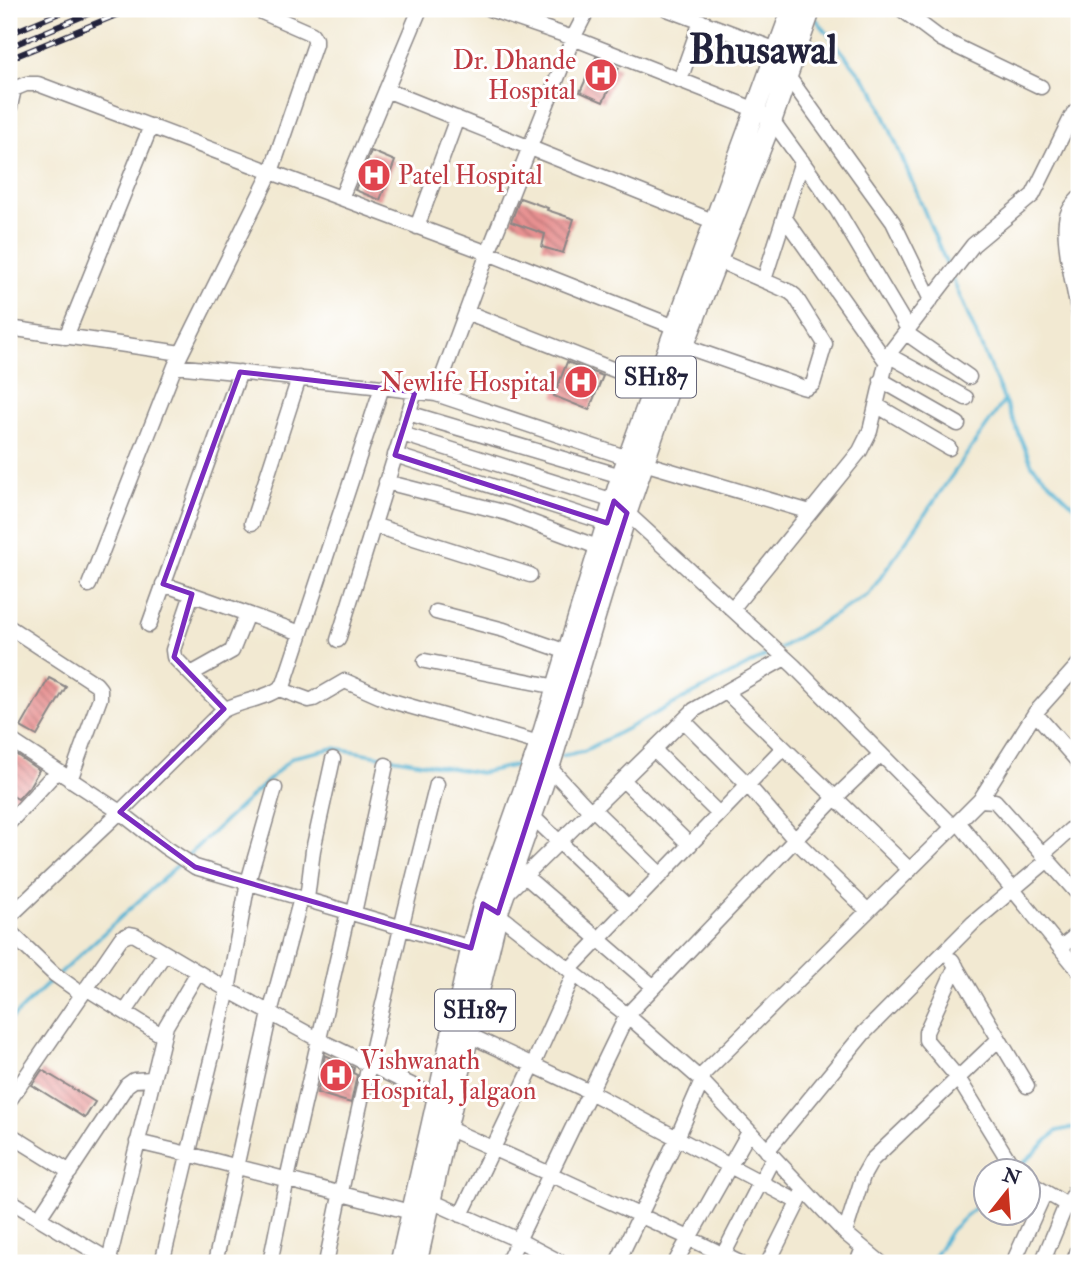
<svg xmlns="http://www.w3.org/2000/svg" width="1088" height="1272" font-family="'IM FELL Double Pica',serif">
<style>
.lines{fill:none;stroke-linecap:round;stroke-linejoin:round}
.stream{stroke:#55b4d4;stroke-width:3.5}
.building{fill:url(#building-back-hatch)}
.minor-casing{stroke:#8a8686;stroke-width:17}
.major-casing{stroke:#8a8686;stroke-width:22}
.minor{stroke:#fff;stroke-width:14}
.major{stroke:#fff;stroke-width:19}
.rail-casing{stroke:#22223b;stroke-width:6}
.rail{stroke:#fff;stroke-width:3.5;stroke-dasharray:10;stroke-linecap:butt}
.marked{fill:none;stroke:#7b2cbf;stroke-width:5;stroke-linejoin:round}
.labels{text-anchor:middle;stroke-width:6;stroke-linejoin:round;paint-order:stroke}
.shield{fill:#fff;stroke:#646476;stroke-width:2}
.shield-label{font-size:24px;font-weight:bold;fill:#22223b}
.health-label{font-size:26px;fill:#be3a42;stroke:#fff;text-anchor:end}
.town-label{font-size:40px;font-weight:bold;fill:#22223b;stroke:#fff}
</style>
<defs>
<pattern id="building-back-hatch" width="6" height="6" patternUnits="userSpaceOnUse" patternTransform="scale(1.75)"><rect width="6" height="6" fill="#e79191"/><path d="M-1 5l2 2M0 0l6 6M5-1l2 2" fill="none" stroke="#bb7678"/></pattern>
</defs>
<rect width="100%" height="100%" fill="#fff"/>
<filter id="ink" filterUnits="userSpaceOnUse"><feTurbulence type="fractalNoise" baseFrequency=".0143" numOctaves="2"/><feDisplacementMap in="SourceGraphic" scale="14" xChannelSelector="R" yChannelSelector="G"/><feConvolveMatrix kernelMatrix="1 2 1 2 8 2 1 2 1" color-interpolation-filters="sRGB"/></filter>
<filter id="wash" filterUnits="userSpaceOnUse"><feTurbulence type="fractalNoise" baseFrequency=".00686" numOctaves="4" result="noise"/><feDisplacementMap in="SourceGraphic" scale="28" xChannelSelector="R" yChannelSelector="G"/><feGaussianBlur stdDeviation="1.57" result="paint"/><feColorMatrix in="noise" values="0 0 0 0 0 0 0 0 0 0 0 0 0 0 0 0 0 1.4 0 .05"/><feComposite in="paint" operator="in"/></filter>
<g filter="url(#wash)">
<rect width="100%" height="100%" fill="#f2e9d2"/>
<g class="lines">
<path class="stream" d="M816,19L874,91L949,270
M953,280L1032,465L1079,511
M780,648L869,594L1004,401
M561,756L584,751L773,652
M185,858L293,757L334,748L480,773L526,763
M59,974L180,863
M9,1021L53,979
M1019,1167L1057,1131L1079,1126
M930,1263L951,1230L986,1197"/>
</g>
<g id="blocks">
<path class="building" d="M596,57L619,68L603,102L580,92Z
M371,151L395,161L380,200L355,190Z
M520,198L548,208L547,210L574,219L563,253L542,247L545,234L511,222Z
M567,362L603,376L589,410L554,396Z
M49,678L66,687L37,736L21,727Z
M9,750L39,770L29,787L18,799L9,794Z
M325,1055L354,1068L353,1073L357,1075L351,1103L317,1093Z
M42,1070L95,1102L85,1118L32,1085Z"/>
</g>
</g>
<g filter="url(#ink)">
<use href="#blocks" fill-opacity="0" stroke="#8a8686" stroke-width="2"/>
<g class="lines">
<defs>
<path id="minor" d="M489,9L573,38L756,110L772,120L837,210L908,329
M667,9L777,50
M901,9L941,39L1041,87
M787,75L893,222L931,300
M680,80L701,21
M386,90L715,222
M9,91L26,84H38L271,172L315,44V39L312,34L255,9
M9,111L14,89
M341,198L420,9
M1079,198C1074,203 1069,209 1067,216C1061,236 1075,292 1079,315
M784,217L886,361
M417,227L457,118
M764,280L802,161
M466,312L653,385
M9,328L181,353
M906,333L969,377
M66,337L151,126
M684,346L802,387L806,388L813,384L825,344L795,296L790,292L717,260
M888,355L966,398
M881,380L958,424
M436,394L488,253L573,38L588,9
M876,405L949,448
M408,413L621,476
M402,434L614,501L794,666L953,827L980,800L995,801L1079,895
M395,455L607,523
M628,458L436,394L373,386L175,366L271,172L488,253L675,327
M644,463L810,512
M386,482L507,513L600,548
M252,523L299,378
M373,525L530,575
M163,584L301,633
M89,585L175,366
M192,594L173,650L174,657L225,709
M732,609L860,451L870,431L888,355L973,245L1033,195L1073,114L1079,109
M436,612L504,630L567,652
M149,625L240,372
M9,627L96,684L100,689V698L70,780
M338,640L415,392
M425,661L557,687
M191,674L232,651L247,614
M279,689L309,700L314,699L345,681L388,700L539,743
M726,692L910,870
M1035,713L1079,763
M684,721L747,784L795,840L868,911
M9,739L120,812L165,847L195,867L471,948
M654,750L719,814
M549,767L591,812
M623,780L690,845
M980,800L1035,713L1079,664
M593,809L661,875
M532,816L629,908
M958,822L1079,971
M9,823L57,771
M1043,854L1079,822
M525,876L654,987
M507,893L694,710L785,658
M307,899L313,850L333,759
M493,910L627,1015L699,1078L845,1233L881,1263
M354,913L386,765
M9,917L120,812L222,711C240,700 271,699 284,684L382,387
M9,931L54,974L82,994
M1060,948L1079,933
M952,960L1027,1086
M956,966L926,1032V1040L958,1078L1012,1166L1017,1170
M569,970L783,748
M86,988L163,1036
M125,1012L165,953
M469,1035L590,1092L798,1202
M699,1078L953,827
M9,1101L121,938L130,934L135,935L228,990L323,1042L436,1097
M438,1124L550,1174L689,1238L749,1132
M9,1134L70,1172
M137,1142L188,1154L411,1212
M767,1151L863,1034L973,923L1048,860
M1028,1182L1069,1206L1079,1211
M9,1200L112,1262
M431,1201L518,1240L562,1263
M1069,1206L1079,1179
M461,1215L533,1065L574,974
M39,1218L127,1085L134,1080L152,1079
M845,1233L863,1176L872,1160L999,1039
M109,1260L166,1026L198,972
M162,1263L228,990L248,882L275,788
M215,1263L270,1013L301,898
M270,1263L287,1179L348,912
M326,1263C359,1103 396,943 437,784
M509,1263L510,1257L627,1015L835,798L881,754
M617,1263L677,1138L702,1081
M675,1263L689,1238L740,1263
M719,1263L773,1158
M768,1263L802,1195
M857,1263L863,1248
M1013,1263L1045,1192
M1042,1263L1066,1205
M1073,1263L1079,1248"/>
<path id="major" d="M400,1263L471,948L483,904L537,751L621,476L792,9
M417,1263L447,1128L498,913L551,763L627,513L684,346L772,120L811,9"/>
</defs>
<use href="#minor" class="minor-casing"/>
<use href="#major" class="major-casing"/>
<use href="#minor" class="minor"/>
<use href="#major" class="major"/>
<defs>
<path id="rail" d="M9,34L69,9
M9,47L100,9
M9,59L131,9"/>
</defs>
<use href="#rail" class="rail-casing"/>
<use href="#rail" class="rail"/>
</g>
</g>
<path class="marked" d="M240,372L415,392L395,455L607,523L614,501L627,513L498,913L483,904L471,948L195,867L120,812L224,709L174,657L192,594L163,584Z"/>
<defs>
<symbol id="hospital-disc" viewBox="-11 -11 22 22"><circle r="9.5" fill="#e0444e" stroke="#fff"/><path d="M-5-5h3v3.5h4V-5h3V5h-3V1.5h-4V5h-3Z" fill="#fff"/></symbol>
</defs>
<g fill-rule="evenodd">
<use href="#hospital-disc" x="582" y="56" width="38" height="38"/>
<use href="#hospital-disc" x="355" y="156" width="38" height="38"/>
<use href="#hospital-disc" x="562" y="363" width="38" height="38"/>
<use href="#hospital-disc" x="317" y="1056" width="38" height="38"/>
</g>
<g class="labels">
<g class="shield">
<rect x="616" y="356.5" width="80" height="41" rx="5"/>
<rect x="435" y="989.5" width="80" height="41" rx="5"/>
</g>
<g class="shield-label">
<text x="656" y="385">SH187</text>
<text x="475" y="1018">SH187</text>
</g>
<g class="health-label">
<text x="576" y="69">Dr. Dhande<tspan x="576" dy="30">Hospital</tspan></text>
<text x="398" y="184" text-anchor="start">Patel Hospital</text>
<text x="556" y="391">Newlife Hospital</text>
<text x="360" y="1069" text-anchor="start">Vishwanath<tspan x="360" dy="30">Hospital, Jalgaon</tspan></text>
</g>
<g class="town-label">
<text x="763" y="63">Bhusawal</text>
</g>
</g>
<rect width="1088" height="1272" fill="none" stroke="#fff" stroke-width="35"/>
<g transform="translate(1007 1192) rotate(17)"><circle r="33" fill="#ffffff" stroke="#a7a7b1" stroke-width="2"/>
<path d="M0-5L12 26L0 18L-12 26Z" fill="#c8321e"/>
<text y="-10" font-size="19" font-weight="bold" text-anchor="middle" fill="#22223b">N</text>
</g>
</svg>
